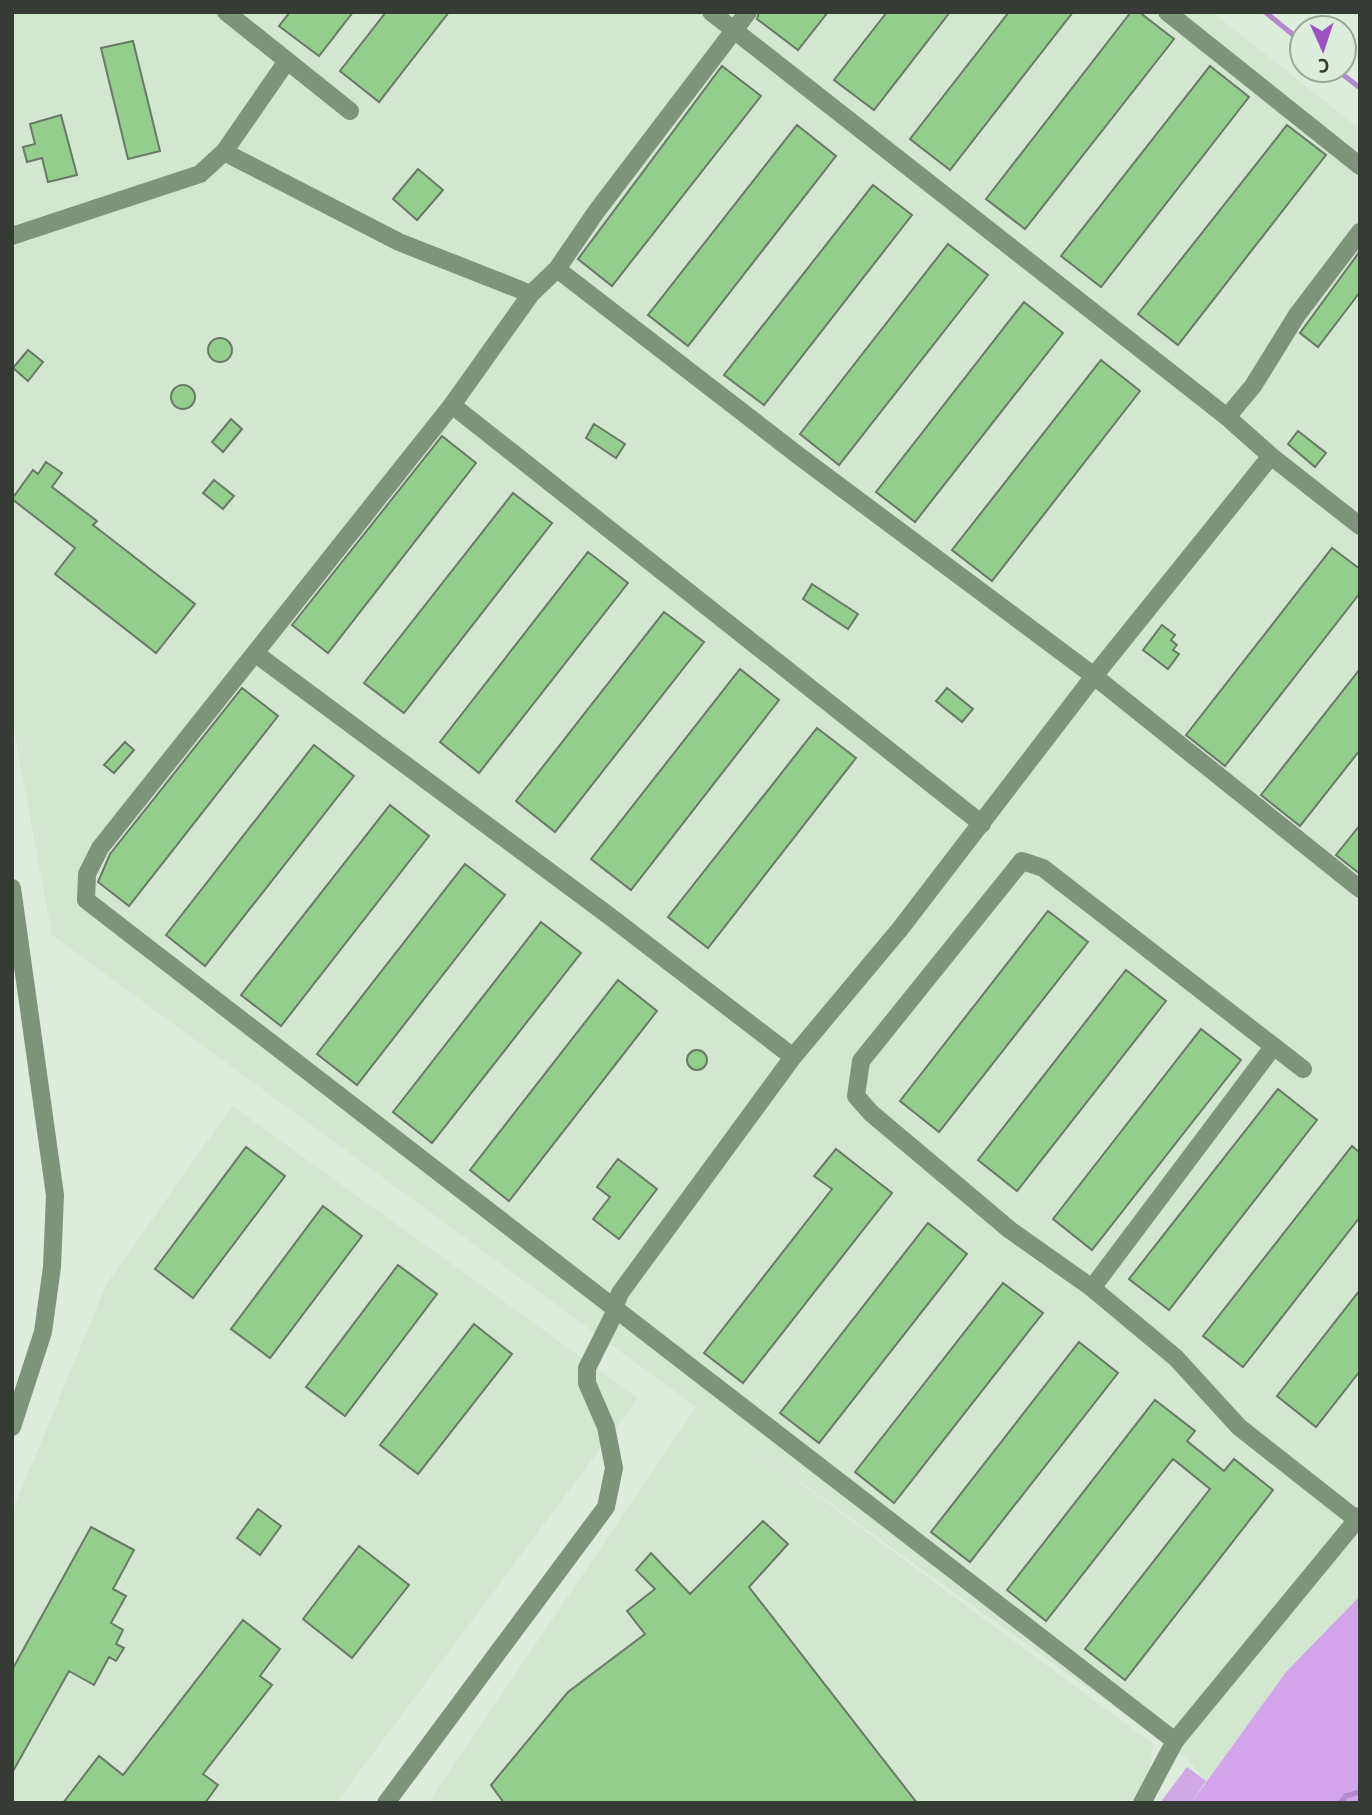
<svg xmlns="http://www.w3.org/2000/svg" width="1372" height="1815" font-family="'PT Sans',sans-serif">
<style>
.built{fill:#d1e7ce}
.green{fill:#cfa8e5}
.forest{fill:#d2a5eb}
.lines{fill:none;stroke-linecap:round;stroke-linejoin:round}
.stream{stroke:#b388cc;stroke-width:5}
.building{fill:#94ce8d;stroke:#6a7868;stroke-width:2}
.minor{stroke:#7c9478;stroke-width:18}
</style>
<rect width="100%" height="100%" fill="#ddeddb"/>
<path class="built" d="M12,12H1212L1360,129V1596L1286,1672L1206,1781L1188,1760L757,1451L1153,1744L1149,1774L1130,1803H428L696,1407L52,935L12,720Z
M232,1106L638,1398L336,1803H12V1512L106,1285Z"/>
<path class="green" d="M1187,1767L1206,1781L1191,1803H1160Z"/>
<path class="forest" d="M1360,1596V1803H1191L1286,1672Z"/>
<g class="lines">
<path class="stream" d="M1265,12L1302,42
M1337,70L1360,88
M1340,1803L1346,1796L1360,1792"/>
</g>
<path class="building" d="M290,12H353L319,56L279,26Z
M386,12H449L379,102L340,71Z
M759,12H828L798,50L757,19Z
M887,12H950L874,110L834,80Z
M1009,12H1073L950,170L910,139Z
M1131,12H1139L1174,39L1025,229L986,199Z
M133,41L160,151L128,159L101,48Z
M722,66L761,96L612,286L578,259Z
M1210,66L1249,97L1101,287L1061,256Z
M61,115L77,175L48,182L42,158L27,162L23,147L35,144L30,124Z
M797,125L836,156L688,346L648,315Z
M1287,125L1326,155L1178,345L1138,314Z
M418,169L443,190L417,220L393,199Z
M873,185L912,215L764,405L724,375Z
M948,244L988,275L839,465L800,434Z
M1360,251V292L1318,347L1300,333Z
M1024,302L1063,333L915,522L876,492Z
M208 350a12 12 0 1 1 24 0a12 12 0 1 1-24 0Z
M28,350L43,362L28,381L13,368Z
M1101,360L1140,391L992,581L952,550Z
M171 397a12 12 0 1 1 24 0a12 12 0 1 1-24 0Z
M231,419L242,429L223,452L212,442Z
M594,424L625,444L616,458L586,438Z
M1298,431L1326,453L1315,467L1288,444Z
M442,436L476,463L328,653L292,625Z
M46,462L62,473L52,487L97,521L93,525L195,604L156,653L55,574L75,548L12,499L33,470L38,474Z
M214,480L234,496L223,509L203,493Z
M513,493L552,523L404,713L364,683Z
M1332,548L1360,569V593L1225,766L1186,735Z
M588,552L628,583L479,773L440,742Z
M812,584L858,614L848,629L803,599Z
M664,612L704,642L555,832L516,801Z
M1162,625L1175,635L1171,640L1177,645L1173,650L1179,654L1168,669L1143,650Z
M740,669L779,700L631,890L591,859Z
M1360,669V750L1300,826L1261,795Z
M242,688L278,716L129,906L98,882L110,854Z
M947,688L973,709L962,722L936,701Z
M817,728L856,758L708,948L668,917Z
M125,742L134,750L114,773L104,765Z
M314,745L354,776L205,966L166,935Z
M390,805L429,836L281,1026L241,995Z
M1360,825V874L1336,855Z
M465,864L505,895L357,1085L317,1054Z
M1048,911L1088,942L939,1132L900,1101Z
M541,922L581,953L432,1143L393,1112Z
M1126,970L1166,1001L1017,1191L978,1160Z
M618,980L657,1011L509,1201L470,1170Z
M1201,1029L1241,1060L1092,1250L1053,1219Z
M687 1060a10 10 0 1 1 20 0a10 10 0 1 1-20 0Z
M1278,1089L1317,1120L1169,1310L1129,1279Z
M1352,1146L1360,1153V1217L1243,1367L1203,1336Z
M246,1147L285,1176L193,1298L155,1269Z
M836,1149L892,1193L743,1383L704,1353L832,1189L814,1176Z
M618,1159L657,1189L619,1239L593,1219L610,1197L597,1187Z
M323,1206L362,1236L270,1358L231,1329Z
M928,1223L967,1254L819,1443L780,1413Z
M398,1265L437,1294L345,1416L306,1387Z
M1003,1283L1043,1313L894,1503L855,1472Z
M1360,1290V1371L1316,1427L1277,1396Z
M474,1324L512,1354L418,1474L380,1445Z
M1079,1342L1118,1373L970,1562L931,1532Z
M1155,1400L1195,1431L1187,1441L1224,1471L1234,1459L1273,1490L1125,1680L1085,1649L1210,1489L1173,1459L1046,1621L1007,1590Z
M258,1509L281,1526L260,1555L237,1538Z
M763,1521L788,1544L749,1587L917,1803H504L491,1785L568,1692L645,1634L627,1611L655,1589L636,1570L651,1553L690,1594Z
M91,1527L134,1550L113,1589L126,1596L111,1623L123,1630L116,1644L124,1648L116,1661L109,1657L94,1685L69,1671L12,1773V1670Z
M359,1546L409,1585L352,1658L303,1619Z
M243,1620L280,1649L260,1676L272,1685L203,1774L218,1785L205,1803H63L99,1756L123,1775Z"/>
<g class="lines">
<path class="minor" d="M226,12L350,111
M711,12L1227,417L1271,456
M748,12L596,212L557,269L531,294L452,405L100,848L87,874L86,900L1175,1741
M1167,12L1360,166
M224,152L399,242L531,294
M12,236L200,174L224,152L287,61
M452,405L982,824
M1227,417L1253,386L1297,315L1360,232
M1360,526L1271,456L1094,676L1360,889
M256,654L608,915L793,1057
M12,888L55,1195L52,1267L43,1332L12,1427
M1303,1069L1043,868L1022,861L861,1061L856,1096L871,1113L1010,1230L1092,1288L1176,1358L1239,1427L1356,1519
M1092,1288L1273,1047
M386,1803L606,1507L614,1468L606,1427L587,1383V1368L616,1310L615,1305L620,1293L793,1057L900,929L1094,676L799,456L557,269
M1142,1803L1175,1741L1360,1516"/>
</g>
<rect width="1372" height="1815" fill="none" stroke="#363c35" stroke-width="28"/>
<g transform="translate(1323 49) rotate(177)"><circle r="33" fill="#ddeddb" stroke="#9aa699" stroke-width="2"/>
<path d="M0-5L12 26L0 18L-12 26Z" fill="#9d51c3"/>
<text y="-10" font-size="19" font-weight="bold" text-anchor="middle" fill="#363c35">С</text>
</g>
</svg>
